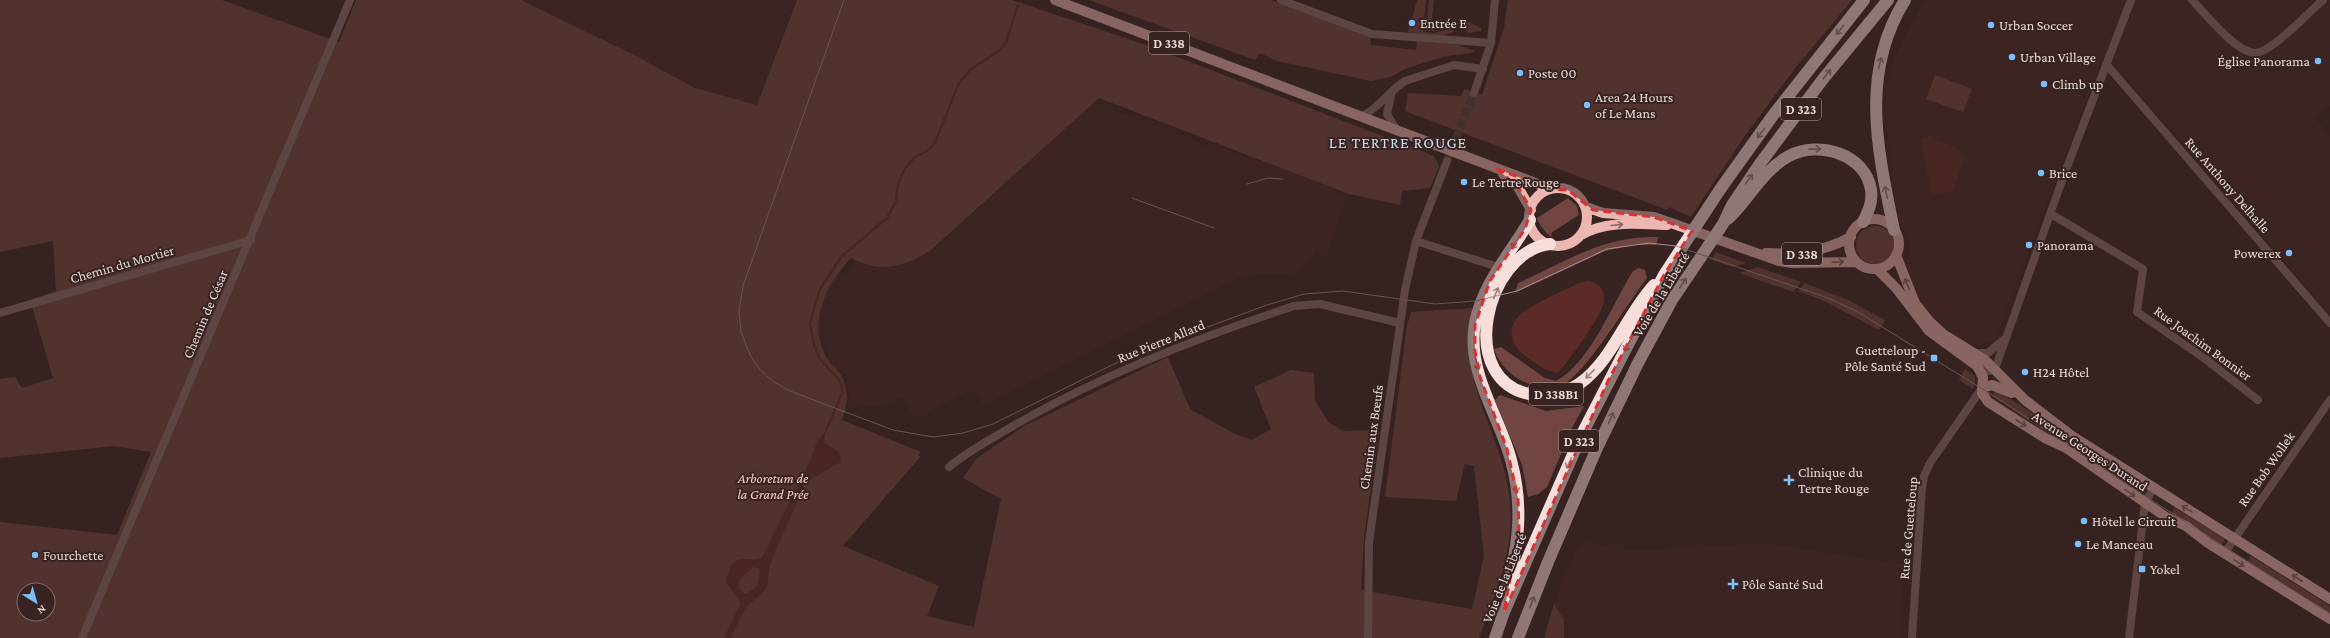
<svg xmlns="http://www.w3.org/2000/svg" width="2330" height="638" font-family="'Crimson Pro',serif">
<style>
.built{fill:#432725}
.green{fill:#714541;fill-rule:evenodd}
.water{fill:#5d2b27;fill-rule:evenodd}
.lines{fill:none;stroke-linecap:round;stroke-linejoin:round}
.stream{stroke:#5d2b27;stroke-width:2.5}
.street-tunnel{stroke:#523e3c;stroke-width:8;stroke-dasharray:8 4;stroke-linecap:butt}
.street{stroke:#8a706d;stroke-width:8}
.primary{stroke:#ecb7b1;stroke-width:10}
.highway{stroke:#f8dedb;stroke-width:12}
.tram{stroke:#a1918f;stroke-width:1}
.oneway{stroke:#98807e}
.oneway2{stroke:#886662}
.marked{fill:none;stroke:#d73131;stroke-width:3;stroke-dasharray:8 5;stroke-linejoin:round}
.poi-dot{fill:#7bbef9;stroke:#372321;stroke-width:1.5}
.labels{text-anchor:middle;stroke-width:4;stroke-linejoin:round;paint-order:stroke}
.shield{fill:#372321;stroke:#b3a3a1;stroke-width:1}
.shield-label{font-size:13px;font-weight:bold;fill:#e8dad8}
.poi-label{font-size:14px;fill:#e8dad8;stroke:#372321;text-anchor:start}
.street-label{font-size:14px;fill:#e8dad8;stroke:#372321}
.park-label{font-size:14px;font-style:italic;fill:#fec8c3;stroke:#372321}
.quarter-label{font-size:16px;letter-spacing:1px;fill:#c7dff5;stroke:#372321}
</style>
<rect width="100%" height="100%" fill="#372321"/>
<path class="built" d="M521,0H796L757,105L695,88L634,55Z
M1925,0H2330V105L2315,118L2330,136V313L2116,66L2103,57L1995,340L1974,347L1945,332L1930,316L1913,285L1906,263L1910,248L1907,234L1898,219L1885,110V95L1893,61L1904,38Z
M1093,102L1215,149L1221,148L1315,179L1347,197L1326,255L1316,250L1311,259L1295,273L1241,276L983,405L975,388L914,418L903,397L889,403L875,406L848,403L849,393L847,380L831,362L820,333L818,310L828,285L841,271L847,275L855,260L868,266L931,250Z
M1589,542L1632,551L1766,543L1904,565L1901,638H1544L1554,604L1576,550Z"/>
<path class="green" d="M0,0H222L339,42L356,0H521L634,55L695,88L757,105L797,0H1012L1146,45L1434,156L1439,166L1430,188L1402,191L1400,205L1349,194L1099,98L931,250C905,267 880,274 851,258C826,284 807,323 827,358C831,364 837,369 841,375C850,390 847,405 842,420L921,452L918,455L920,457L843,546L939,586L927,616L974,627L1001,499L963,478L976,459L1024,426L1168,357L1190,409L1235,434L1252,440L1271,429L1254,387L1291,370L1314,373L1315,401L1329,423L1344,431L1379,430L1364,537L1361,590L1472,609L1484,556L1474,466L1465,464L1456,501L1385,497L1407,326L1411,312L1473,308C1471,317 1468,326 1468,335C1466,394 1506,445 1510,503C1514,550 1496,595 1479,638H0V522L117,535L151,452L114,446L0,458V379L15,377L22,388L53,378L30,300L56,291L53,241L0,252ZM24,590H48V614H24Z
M1089,0H1271L1370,37L1371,45L1416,50L1417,41L1458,45L1475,51L1471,53L1446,56L1405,69L1390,77L1371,81L1277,61L1260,53L1255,60Z
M1417,0H1426L1423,32L1435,33L1452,28L1454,32L1442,36L1408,32L1409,26L1413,27L1415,19L1412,18Z
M1429,0H1434L1431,27L1434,30L1450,16L1452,25L1434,31L1426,30Z
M1508,0H1852L1796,67L1744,137L1691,217L1669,207L1667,210L1405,111L1408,93L1461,96L1464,89L1482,95L1504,28Z
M1461,18L1481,28V31L1468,33L1462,27Z
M1935,75L1972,89L1963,112L1926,99Z
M1568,198L1577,206L1579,215L1551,233L1552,237C1547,235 1538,224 1537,218Z
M1856 245a19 19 0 1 1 38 0a19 19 0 1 1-38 0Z
M1658,237L1656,245H1633L1605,251L1515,293L1518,283C1566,262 1603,235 1658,237Z
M1716,252L1746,263L1733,267L1711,260Z
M1758,267L1801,282L1793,292L1739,273Z
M1639,268L1645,270L1647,278C1628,302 1583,380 1557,388C1547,391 1536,386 1527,383C1512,378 1499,364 1494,349L1501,347L1545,378L1556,381C1591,362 1612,304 1633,271Z
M1804,283L1848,300L1885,320L1879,330L1826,302L1799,291Z
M1965,369L1975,376V383L1973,389L1959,380Z
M1997,390L2145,488L2141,495L1995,398L1993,394Z
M1500,395L1546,411L1584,406L1572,428L1547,487L1538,494L1528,497L1522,465L1495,400Z
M2175,508L2225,539L2221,545L2172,513Z
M2251,556L2330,606V615L2247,562Z
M1554,604L1564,620V638H1544Z"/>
<path class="water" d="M1929,136L1959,150L1965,156L1953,191L1931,194L1921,139Z
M1587,281C1600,282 1607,292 1603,305C1598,320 1572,357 1561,369L1558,373C1544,371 1533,362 1523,354C1510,345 1507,326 1520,315C1531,305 1565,290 1579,283Z
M826,430L824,442L839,452L841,462L806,482L775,552L770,565L767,587L763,593L747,606L730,638H724L740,604L739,600L726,582C733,544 749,567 763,556L811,459L817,441ZM753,567L760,569L757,587L745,594L739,588V580Z"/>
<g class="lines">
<path class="stream" d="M826,430L843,392L840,381L819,358L814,344L810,323L819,291L841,257L887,218L896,201L898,183L906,167L915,157L927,151L935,143L959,83L971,69L999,51L1006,42L1018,5"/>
<path class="street-tunnel" d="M1447,161L1474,93"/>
<path class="street" d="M1281,0L1372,34L1491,43
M2192,0C2206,14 2235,52 2255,53C2271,53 2310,11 2323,0
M2106,64L2330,323
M1474,93L1491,43L1495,0
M1391,95L1387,114L1396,129
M1362,116C1379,108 1389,91 1405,81L1454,65L1483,69
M2051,214L2143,269L2137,312L2204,358L2258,400
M1416,241L1498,267
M0,313L251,240
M1976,353H1988L2003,340
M1977,366L1989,371L1995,369L2064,175L2131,0
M949,467C968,451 991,439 1013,426C1101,375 1197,338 1294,306L1320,304L1400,323
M2224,554L2330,400
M82,638L350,0
M1368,638L1369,542L1405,290L1416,241L1447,161
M1912,638L1922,488L1924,476L1930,463L1982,388
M2129,638L2145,503L2154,487"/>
<path class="primary" d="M1055,0L1551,189
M1503,174L1518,187L1531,210
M1529 217a29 29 0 1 1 58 0a29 29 0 1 1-58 0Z
M1586,207L1603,213L1654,217L1779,261L1792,263L1856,262
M1849 244a25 25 0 1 1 50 0a25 25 0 1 1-50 0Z
M1581,235C1606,220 1638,224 1667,225
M1766,253C1797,255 1823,252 1851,237
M1896,255L1915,303L1930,322L1943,334L1985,360L2025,400L2072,436L2330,599
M1877,269L1896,288L1929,331L1977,366L1983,377L1982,393L1988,402L2045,438L2066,448L2166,517L2186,526L2208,543L2330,619
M1982,388L1992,385L2012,393"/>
<path class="highway" d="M1728,219C1749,199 1763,170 1789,156C1818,140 1866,154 1871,190C1873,202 1868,212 1863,222
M1894,230C1878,151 1859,74 1905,0
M1550,244C1484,252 1454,387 1536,395C1551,396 1566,393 1579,384C1613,360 1626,315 1654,285
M1507,591C1518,545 1524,507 1511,460C1499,415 1466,372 1475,323C1483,283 1510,254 1530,220
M1495,638L1504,612L1582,434L1664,275L1721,188L1774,114L1864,0
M1518,638L1548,562L1597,448L1638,363L1672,300L1723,224L1732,205L1759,165L1823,79L1888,0"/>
<path class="tram" d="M844,0L743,286L739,312L741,332L750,355L760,370L774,382L790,391L893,430L933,437L963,433L993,424L1132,355L1267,305L1304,294L1343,291L1435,304L1475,301L1517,291L1607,249L1649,243L1676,246L1828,298L1858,312L2005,403L2120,480L2330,614
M1247,184L1268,178L1283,179
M1132,198L1214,228"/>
</g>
<defs><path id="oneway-shaft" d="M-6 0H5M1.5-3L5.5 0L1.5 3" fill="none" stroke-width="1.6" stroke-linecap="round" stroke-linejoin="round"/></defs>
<g class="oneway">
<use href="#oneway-shaft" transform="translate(1840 30) rotate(129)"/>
<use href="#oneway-shaft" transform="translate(1880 63) rotate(-76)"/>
<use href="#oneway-shaft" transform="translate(1827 74) rotate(-51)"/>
<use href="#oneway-shaft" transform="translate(1761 133) rotate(126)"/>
<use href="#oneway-shaft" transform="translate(1815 149) rotate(-1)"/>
<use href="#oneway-shaft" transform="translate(1749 179) rotate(-55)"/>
<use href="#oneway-shaft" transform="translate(1886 192) rotate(-102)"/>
<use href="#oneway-shaft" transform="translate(1515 244) rotate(125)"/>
<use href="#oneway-shaft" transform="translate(1683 283) rotate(-57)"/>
<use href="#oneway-shaft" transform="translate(1496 293) rotate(-66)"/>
<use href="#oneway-shaft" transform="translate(1627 346) rotate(118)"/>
<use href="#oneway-shaft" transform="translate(1477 364) rotate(78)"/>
<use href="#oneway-shaft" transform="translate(1590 374) rotate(135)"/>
<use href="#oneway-shaft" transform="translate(1611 418) rotate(-65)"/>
<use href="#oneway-shaft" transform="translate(1569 463) rotate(114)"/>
<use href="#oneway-shaft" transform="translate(1516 487) rotate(81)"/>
<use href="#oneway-shaft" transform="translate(1532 602) rotate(-69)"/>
</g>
<g class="oneway2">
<use href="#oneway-shaft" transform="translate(1617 225) rotate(-5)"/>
<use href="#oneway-shaft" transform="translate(1838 262) rotate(-3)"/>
<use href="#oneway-shaft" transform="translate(1907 284) rotate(-113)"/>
<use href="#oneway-shaft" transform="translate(2021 423) rotate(33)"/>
<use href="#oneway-shaft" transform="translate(2130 493) rotate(35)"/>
<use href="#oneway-shaft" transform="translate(2187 509) rotate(-148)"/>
<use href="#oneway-shaft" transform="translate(2239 563) rotate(33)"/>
<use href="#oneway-shaft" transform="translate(2297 578) rotate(-147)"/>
</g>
<path d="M0 0H2330V638H0ZM1497,169L1551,189L1568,190L1593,210L1654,217L1692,231L1664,275L1608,381L1504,612L1519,530L1518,498L1507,449L1480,377L1475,351V325L1490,281L1525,229L1531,210L1518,187Z" fill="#372321" fill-opacity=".55" fill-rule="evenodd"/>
<path class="marked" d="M1497,169L1551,189L1568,190L1593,210L1654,217L1692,231L1664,275L1608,381L1504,612L1519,530L1518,498L1507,449L1480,377L1475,351V325L1490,281L1525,229L1531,210L1518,187Z"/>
<g class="poi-dot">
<circle cx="1412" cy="23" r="4"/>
<circle cx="1991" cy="25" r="4"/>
<circle cx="2012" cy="57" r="4"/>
<circle cx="2318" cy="61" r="4"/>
<circle cx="1520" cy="73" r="4"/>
<circle cx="2044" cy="84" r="4"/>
<circle cx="1587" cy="105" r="4"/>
<circle cx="2041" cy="173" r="4"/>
<circle cx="1464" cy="182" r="4"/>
<circle cx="2029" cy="245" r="4"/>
<circle cx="2289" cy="253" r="4"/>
<rect x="1930" y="354" width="8" height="8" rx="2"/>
<circle cx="2025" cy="372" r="4"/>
<path d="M1787 474h4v4h4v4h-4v4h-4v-4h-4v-4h4z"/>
<circle cx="2084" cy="521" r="4"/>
<circle cx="2078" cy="544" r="4"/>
<circle cx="35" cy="555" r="4"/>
<rect x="2138" y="565" width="8" height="8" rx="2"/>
<path d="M1731 578h4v4h4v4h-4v4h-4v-4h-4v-4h4z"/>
</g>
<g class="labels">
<g class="shield">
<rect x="1149" y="32" width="40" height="22" rx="3"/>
<rect x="1781" y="98" width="40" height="22" rx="3"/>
<rect x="1782" y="243" width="40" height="22" rx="3"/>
<rect x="1529" y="383" width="54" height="22" rx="3"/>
<rect x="1559" y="430" width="40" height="22" rx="3"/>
</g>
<g class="shield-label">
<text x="1169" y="48">D 338</text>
<text x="1801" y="114">D 323</text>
<text x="1802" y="259">D 338</text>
<text x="1556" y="399">D 338B1</text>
<text x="1579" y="446">D 323</text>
</g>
<g class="poi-label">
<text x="1420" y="28">Entrée E</text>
<text x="1999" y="30">Urban Soccer</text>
<text x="2020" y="62">Urban Village</text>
<text x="2310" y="66" text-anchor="end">Église Panorama</text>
<text x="1528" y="78">Poste 00</text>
<text x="2052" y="89">Climb up</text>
<text x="1595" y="102">Area 24 Hours<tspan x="1595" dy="16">of Le Mans</tspan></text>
<text x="2049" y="178">Brice</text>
<text x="1472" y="187">Le Tertre Rouge</text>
<text x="2037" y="250">Panorama</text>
<text x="2281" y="258" text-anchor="end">Powerex</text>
<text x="1926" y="355" text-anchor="end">Guetteloup -<tspan x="1926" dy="16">Pôle Santé Sud</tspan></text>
<text x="2033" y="377">H24 Hôtel</text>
<text x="1798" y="477">Clinique du<tspan x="1798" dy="16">Tertre Rouge</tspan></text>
<text x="2092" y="526">Hôtel le Circuit</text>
<text x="2086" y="549">Le Manceau</text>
<text x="43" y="560">Fourchette</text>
<text x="2150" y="574">Yokel</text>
<text x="1742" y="589">Pôle Santé Sud</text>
</g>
<g class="street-label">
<text transform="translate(2228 185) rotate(49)" y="5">Rue Anthony Delhalle</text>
<text transform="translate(122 264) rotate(-16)" y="5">Chemin du Mortier</text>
<text transform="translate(1661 294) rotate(-59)" y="5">Voie de la Liberté</text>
<text transform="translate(205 314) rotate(-67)" y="5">Chemin de César</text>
<text transform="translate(1161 341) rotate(-22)" y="5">Rue Pierre Allard</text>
<text transform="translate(2203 343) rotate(36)" y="5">Rue Joachim Bonnier</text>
<text transform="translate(1371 437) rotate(-82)" y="5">Chemin aux Bœufs</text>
<text transform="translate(2090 451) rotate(33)" y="5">Avenue Georges Durand</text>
<text transform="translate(2266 469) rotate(-55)" y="5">Rue Bob Wollek</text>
<text transform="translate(1908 528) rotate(-85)" y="5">Rue de Guetteloup</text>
<text transform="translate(1504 578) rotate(-68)" y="5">Voie de la Liberté</text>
</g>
<g class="park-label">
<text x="773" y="483">Arboretum de<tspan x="773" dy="16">la Grand Prée</tspan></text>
</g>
<g class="quarter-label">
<text x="1398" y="148">LE TERTRE ROUGE</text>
</g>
</g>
<g transform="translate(36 602) rotate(143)"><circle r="19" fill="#372321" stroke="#7e6c6a"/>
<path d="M0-3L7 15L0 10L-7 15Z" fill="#7bbef9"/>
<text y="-6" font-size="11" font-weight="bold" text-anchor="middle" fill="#e8dad8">N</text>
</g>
</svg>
